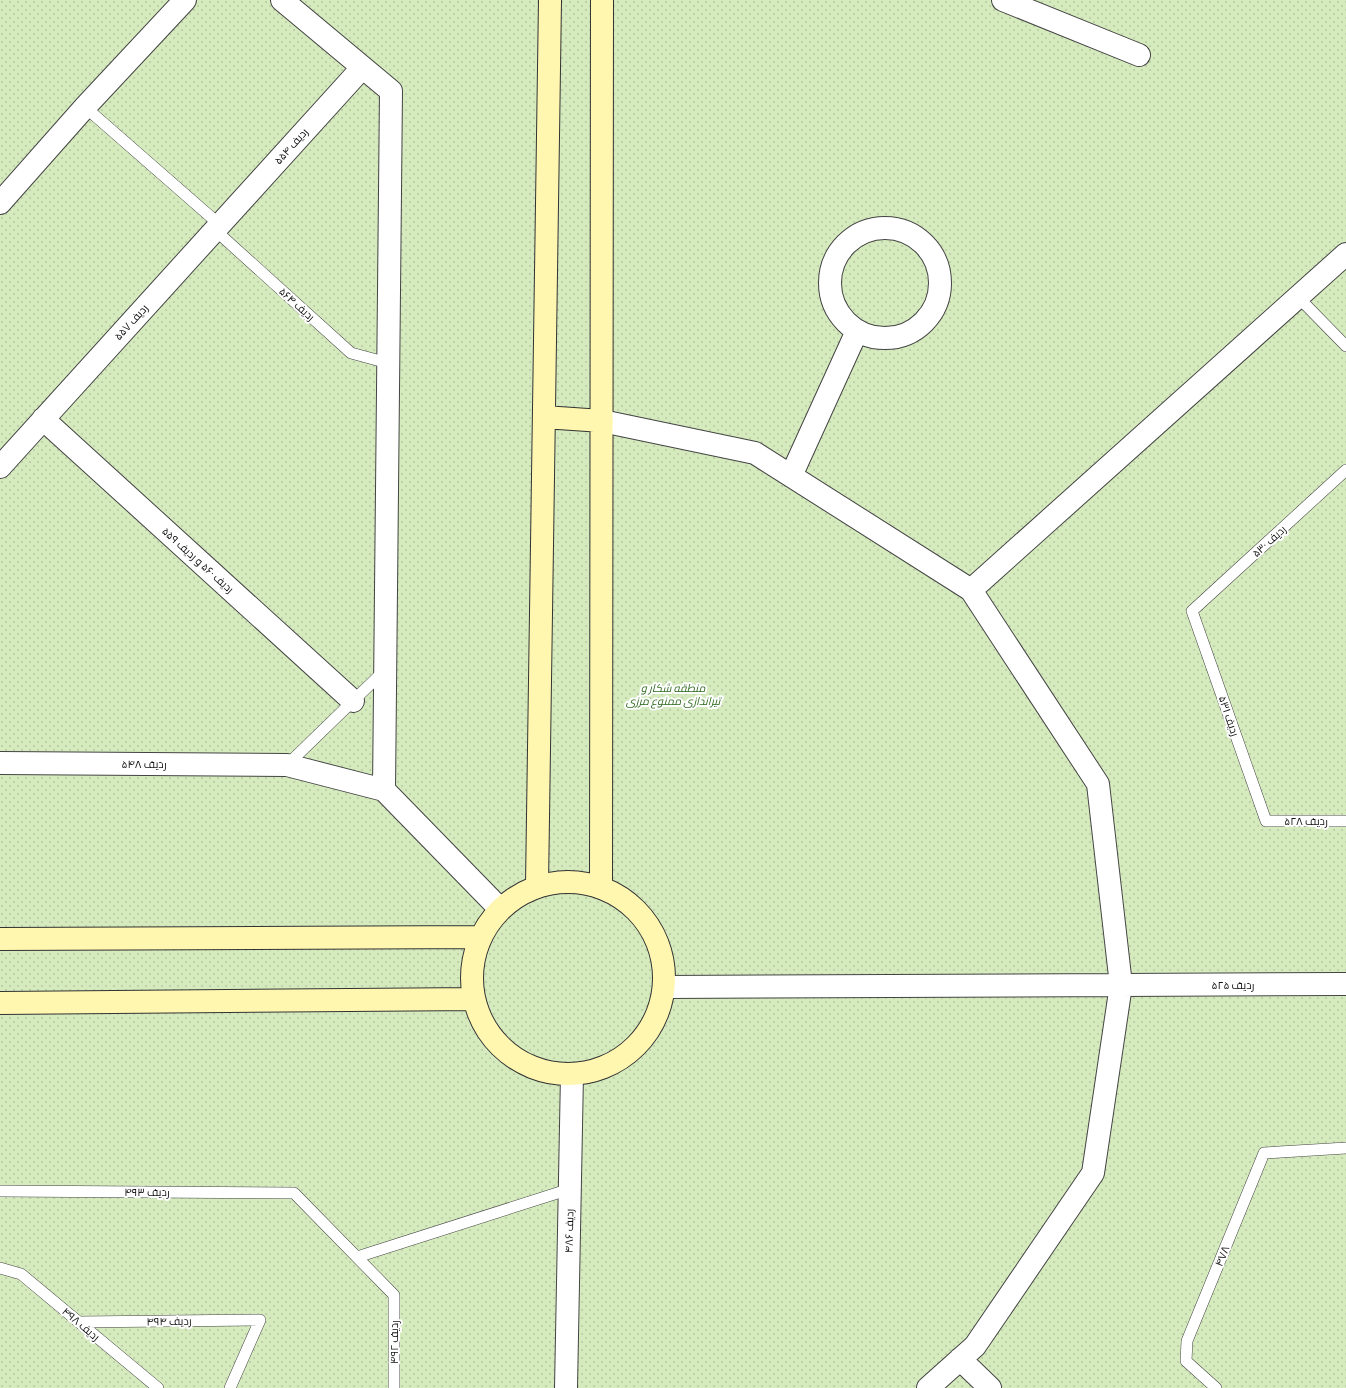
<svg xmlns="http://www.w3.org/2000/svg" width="1346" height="1388" font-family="Bitter,Cairo,serif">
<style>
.park{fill:url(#park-dots)}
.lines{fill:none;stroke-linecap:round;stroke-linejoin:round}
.lane-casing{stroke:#444;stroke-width:12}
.street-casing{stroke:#444;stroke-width:24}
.secondary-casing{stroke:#333;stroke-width:24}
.lane{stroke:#fff;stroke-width:11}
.street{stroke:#fff;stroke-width:22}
.secondary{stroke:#fff6b0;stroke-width:22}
.labels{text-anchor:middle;stroke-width:4;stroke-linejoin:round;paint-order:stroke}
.street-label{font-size:11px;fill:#111;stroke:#fff}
.park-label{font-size:11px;font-style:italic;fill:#2f6b1f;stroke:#fff}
</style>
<defs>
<pattern id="park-dots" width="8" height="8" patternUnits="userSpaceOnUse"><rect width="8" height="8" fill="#d5ebbd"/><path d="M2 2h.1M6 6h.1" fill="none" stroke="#b6c8a1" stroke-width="1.8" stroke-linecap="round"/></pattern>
</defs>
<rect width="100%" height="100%" fill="#fffdf5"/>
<path class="park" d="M0,0H1346V1388H0Z"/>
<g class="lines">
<defs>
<path id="lane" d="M85,107L220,225
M215,230L351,353L388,363
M1298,297L1346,346
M1346,470L1192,611L1266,821H1346
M287,765L385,670
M0,1191L294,1193L394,1295V1388
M357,1257L570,1189
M0,1268L21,1274L158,1388
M79,1322L260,1320L230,1388
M1216,1388L1186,1361L1187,1341L1264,1153L1346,1148"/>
<path id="street" d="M282,0L391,91L384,790L500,909
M1003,0L1139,55
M0,203L85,107L185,0
M830 283a55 55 0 1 1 110 0a55 55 0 1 1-110 0Z
M43,419L353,701
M602,421L755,453L971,590L1098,784L1121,985L1093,1173L975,1346L928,1388
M0,467L362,68
M791,476L857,331
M971,590L1346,254
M0,763L287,765L384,790
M665,987L1346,984
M960,1359L990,1388
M566,1388L572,1074"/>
<path id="secondary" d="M544,417L602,421
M472 978a96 96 0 1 1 192 0a96 96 0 1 1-192 0Z
M537,885L550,0
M601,887L602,0
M0,939L481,937
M0,1003L474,999"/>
</defs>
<use href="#lane" class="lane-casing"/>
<use href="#street" class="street-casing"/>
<use href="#secondary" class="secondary-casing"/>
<use href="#lane" class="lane"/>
<use href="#street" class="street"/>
<use href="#secondary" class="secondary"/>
</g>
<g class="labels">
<g class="street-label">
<text transform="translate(291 146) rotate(-48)" y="4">ردیف ۵۵۴</text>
<text transform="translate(297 304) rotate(42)" y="4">ردیف ۵۶۴</text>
<text transform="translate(131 322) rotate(-48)" y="4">ردیف ۵۵۷</text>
<text transform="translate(1269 541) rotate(-42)" y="4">ردیف ۵۳۰</text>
<text transform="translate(198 560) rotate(42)" y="4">ردیف ۵۶۰ و ردیف ۵۵۹</text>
<text transform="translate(1229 716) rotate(71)" y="4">ردیف ۵۳۱</text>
<text x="144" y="768">ردیف ۵۴۸</text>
<text x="1306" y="825">ردیف ۵۲۸</text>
<text x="1233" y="989">ردیف ۵۲۵</text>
<text x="147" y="1196">ردیف ۴۹۳</text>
<text transform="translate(569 1231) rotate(-89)" y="4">ردیف ۴۸۶</text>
<text transform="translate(1222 1256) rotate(-68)" y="4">۴۷۸</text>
<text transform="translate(169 1321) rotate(-1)" y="4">ردیف ۴۹۴</text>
<text transform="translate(81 1324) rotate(40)" y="4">ردیف ۴۹۸</text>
<text transform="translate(394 1342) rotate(-90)" y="4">ردیف ۴۹۲</text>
</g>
<g class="park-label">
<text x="673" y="692">منطقه شکار و<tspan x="673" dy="13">تیراندازی ممنوع مرزی</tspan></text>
</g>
</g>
</svg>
